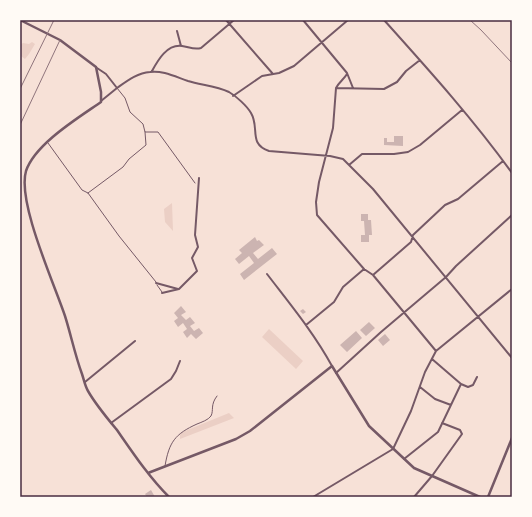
<svg xmlns="http://www.w3.org/2000/svg" width="532" height="517" font-family="Barlow,sans-serif">
<style>
.green{fill:#ebcfc5}
.building{fill:#ccb4b1}
.lines{fill:none;stroke-linecap:round;stroke-linejoin:round}
.service{stroke:#755966;stroke-width:1}
.minor{stroke:#755966;stroke-width:2}
.tertiary{stroke:#755966;stroke-width:2.5}
.rail{stroke:#8f747c;stroke-width:1}
.neatline{fill:none;stroke:#4a2c40;stroke-width:1.5}
</style>
<rect width="100%" height="100%" fill="#f7e1d7"/>
<path class="green" d="M32,42L35,44L29,54L25,59L21,56L20,62V45L23,43L29,44Z
M172,203L173,231L165,222L164,209Z
M269,329L303,361L296,369L262,337Z
M229,413L234,418L180,439V433Z"/>
<path class="building" d="M394,136H403V146L384,145V138H387V142H394Z
M361,214H368V220H371L372,235H369V242H361V235H365L364,221H361Z
M255,237L257,241L259,240L264,245L253,253L258,259L272,248L277,254L244,280L240,274L254,263L249,256L239,264L235,259L242,253L239,250Z
M181,306L186,312L181,315L186,320L190,317L195,323L190,326L194,331L199,328L203,333L196,339L191,334L187,338L183,332L187,329L183,323L178,327L174,321L178,318L174,313Z
M303,309L306,312L303,314L300,311Z
M369,322L375,328L366,336L360,330Z
M356,331L362,338L347,352L340,345Z
M385,334L390,340L383,346L378,340Z
M151,490L155,497H147L145,494Z"/>
<g class="lines">
<path class="service" d="M117,88L125,98L130,112L143,124L145,132H158L195,183
M48,143L82,190L88,193L119,236L156,282
M88,193L123,167L129,159L146,145L145,132
M157,285L162,292
M165,466C169,442 175,434 197,424C202,422 208,420 211,416C214,410 210,405 217,396"/>
<path class="minor" d="M226,20L273,74
M303,20L347,73L353,88
M384,20C428,69 474,120 512,173
M177,31L181,46
M420,60L406,71L397,82L384,89L336,88L333,128L319,182L316,202L317,215L364,269L373,275L436,351
M97,68L106,74L117,88L101,101
M152,71C158,60 167,44 182,46C189,47 194,50 201,48L234,20
M117,88C127,81 137,73 150,72C162,70 176,77 188,81C201,85 216,86 229,92C236,96 247,106 251,113C260,128 248,144 269,151L330,156L343,159L373,189L512,358
M336,88C339,82 344,79 347,74
M233,96L262,76L279,73L294,66L348,20
M349,165L362,154H394L408,152L420,145L462,110
M267,274C290,304 314,333 332,366
M373,275L411,242L413,235L445,205L458,199L503,161
M156,283L178,289
M162,293L179,289L197,271L192,258L198,247L195,235L199,178
M306,325L334,302L343,287L364,269
M432,359L461,384L468,387L473,385L477,377
M336,373L381,332L446,277L456,266L512,215
M85,382L135,341
M420,387L435,399L451,405
M111,423L171,379L176,371L180,361
M404,459L438,432L461,384
M313,497L393,449L411,411L425,372L436,351L512,289
M414,497L432,476L462,434L460,430L442,423"/>
<path class="tertiary" d="M20,20L60,40L96,67L101,92V102C78,118 35,144 26,171C17,202 54,283 65,316C71,335 75,355 82,374C84,380 85,386 88,391C96,405 107,418 117,430C133,453 149,477 169,497
M148,473L236,439L250,431L332,366L369,426L414,468L480,497
M488,497L512,438"/>
<path class="rail" d="M470,20L481,30L512,63
M20,89L54,20
M20,125L60,40"/>
</g>
<rect width="532" height="517" fill="none" stroke="#fffaf5" stroke-width="42"/>
<rect x="21" y="21" width="490" height="475" class="neatline"/>
</svg>
